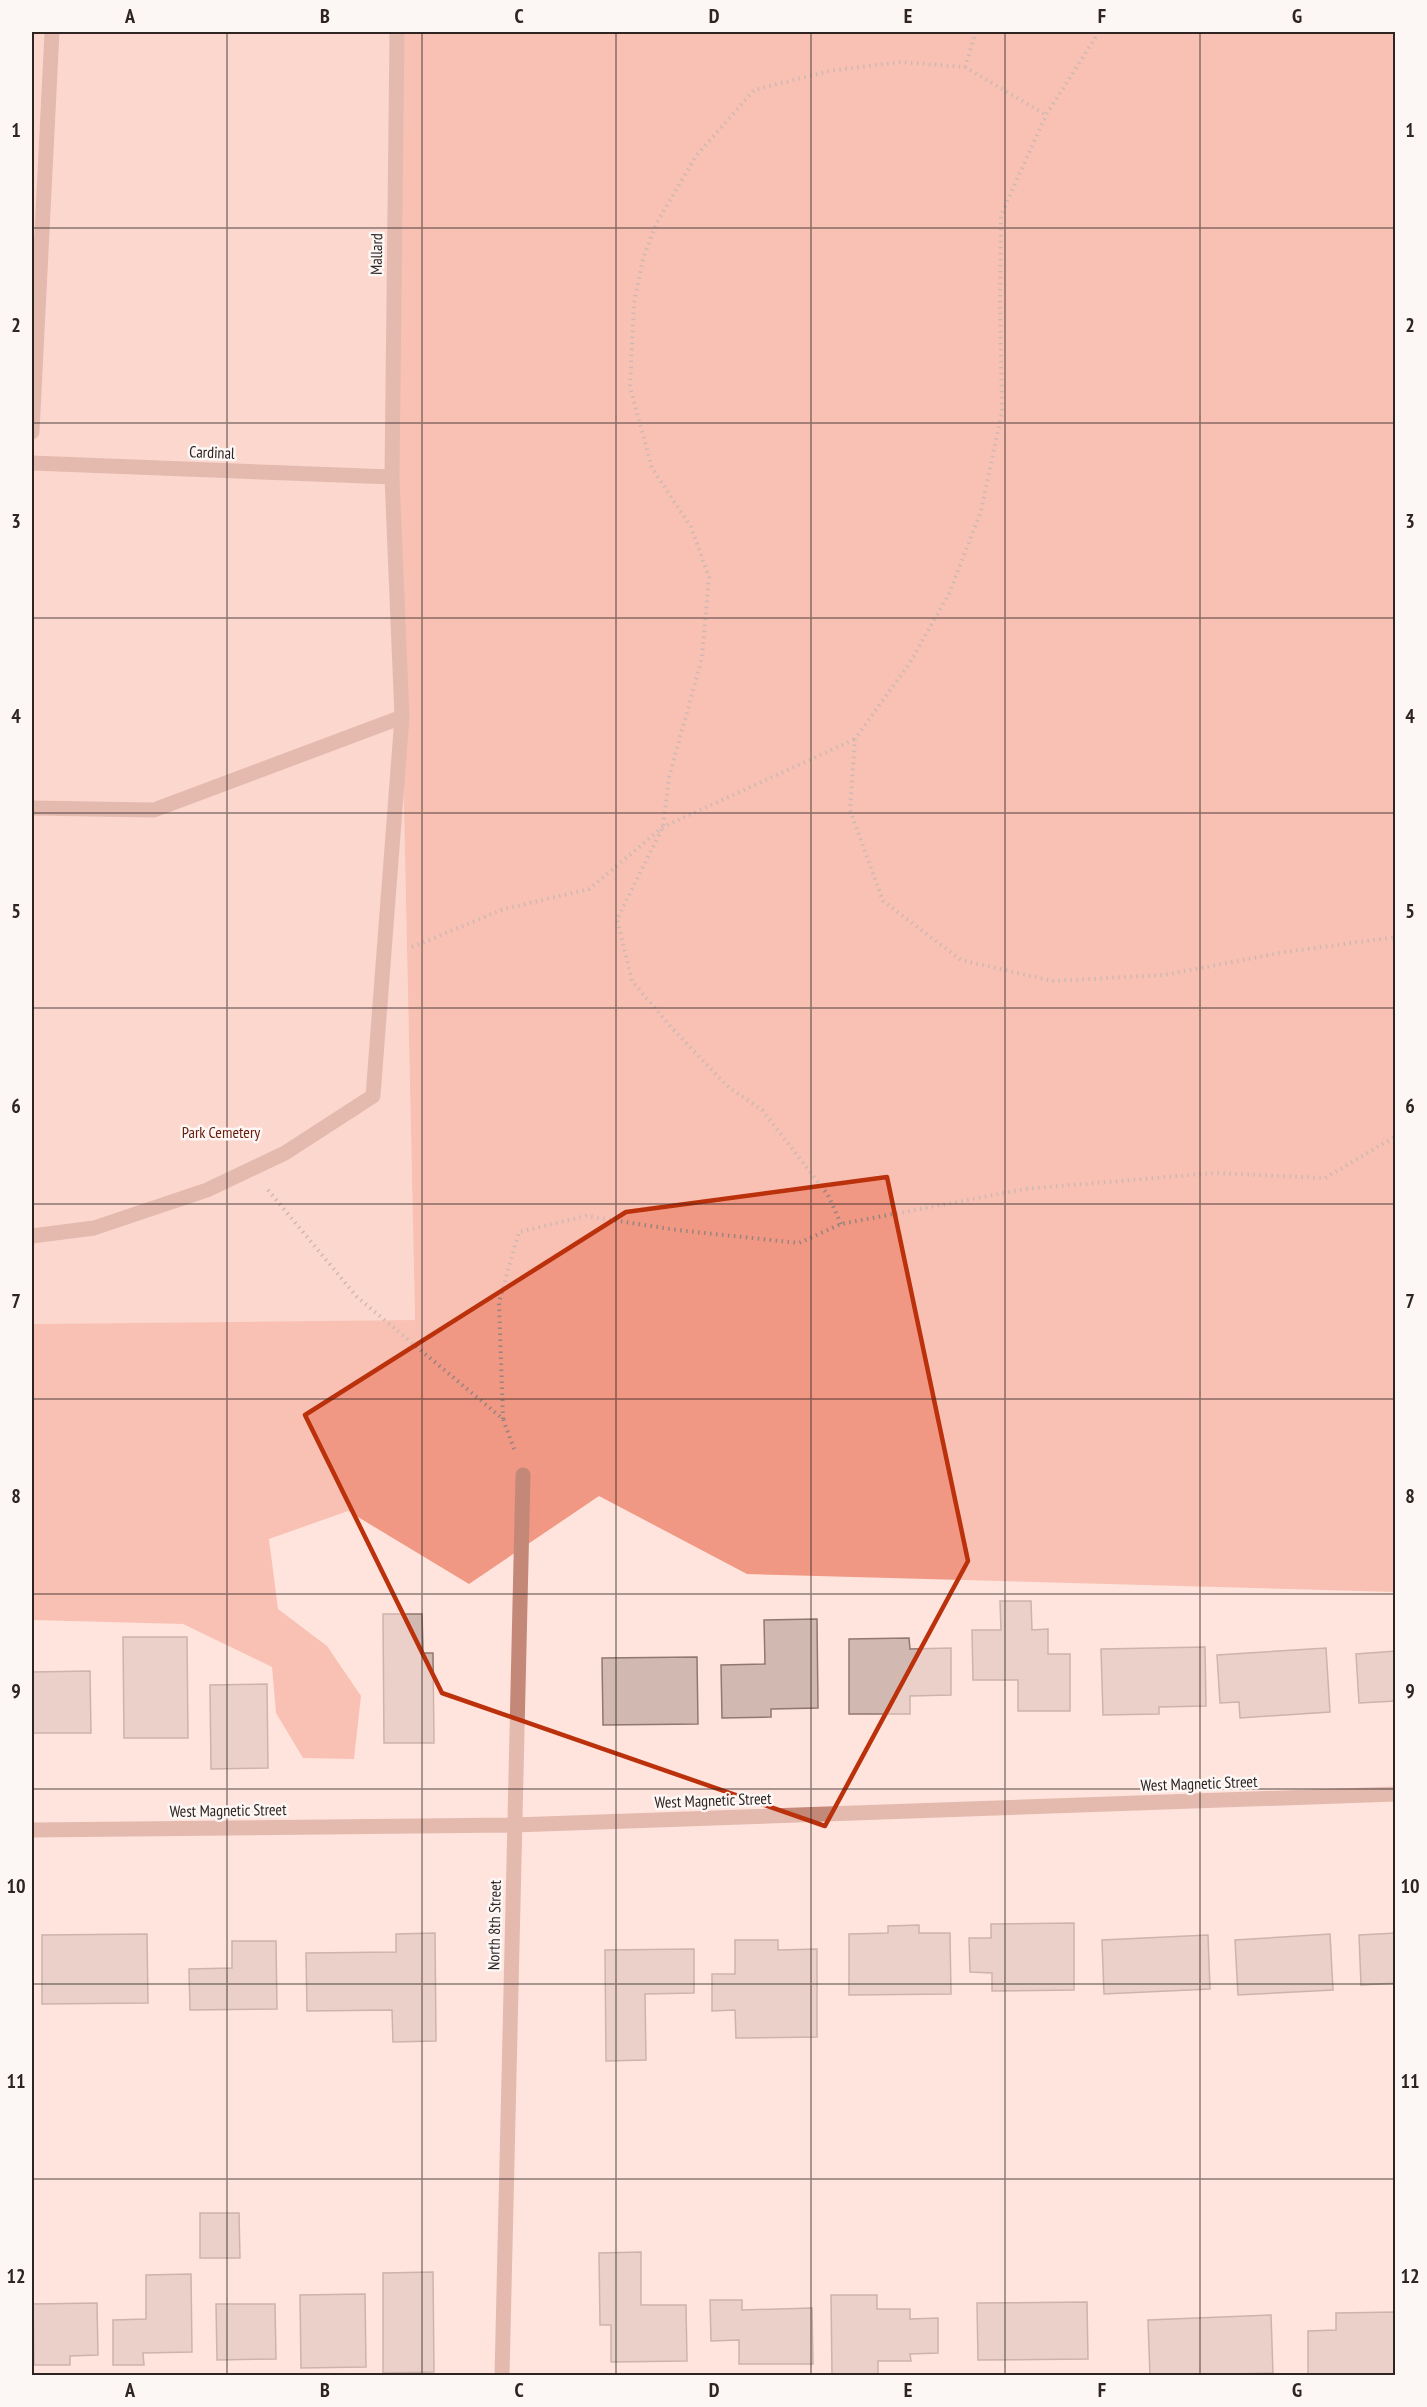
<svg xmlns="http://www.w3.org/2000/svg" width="1427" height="2407" font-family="'PT Sans Narrow',sans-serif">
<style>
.green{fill:#f9c8bc}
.forest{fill:#f09883}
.building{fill:#d1b8b1;stroke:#907872;stroke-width:1.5}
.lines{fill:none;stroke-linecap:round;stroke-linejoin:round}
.path{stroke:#96847f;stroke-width:4;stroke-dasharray:1.5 4.5;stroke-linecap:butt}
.minor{stroke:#c48879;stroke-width:15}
.marked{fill:none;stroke:#bb310b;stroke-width:4.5;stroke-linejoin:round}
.grid{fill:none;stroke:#2e2522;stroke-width:1.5;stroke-opacity:0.55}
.labels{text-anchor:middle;stroke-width:5;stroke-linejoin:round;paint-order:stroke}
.street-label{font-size:16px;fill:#2e2522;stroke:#fcf6f5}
.park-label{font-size:16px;fill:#681c09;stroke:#fcf6f5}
.neatline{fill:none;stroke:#2e2522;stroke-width:2}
.grid-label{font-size:20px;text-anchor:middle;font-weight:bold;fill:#2e2522}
</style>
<rect width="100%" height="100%" fill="#ffe4dd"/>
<path class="green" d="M32,32H399L402,717L415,1321L32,1324Z"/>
<path class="forest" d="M397,32H1395V1592L747,1574L599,1496L469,1584L348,1511L269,1539L278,1609L327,1646L361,1696L354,1759L303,1758L276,1713L272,1667L183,1624L32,1620V1324L415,1320L402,717L392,477Z"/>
<path class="building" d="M1000,1601H1031L1032,1630L1048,1629V1654H1070V1711H1018V1680H973L972,1630H1001Z
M383,1614H422L423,1653H433L434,1743H384Z
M817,1619L818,1708L771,1709V1717L722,1718L721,1665L765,1664L764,1620Z
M123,1637H187L188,1738H124Z
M909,1638L910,1649L951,1648V1695L910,1696V1714H849V1639Z
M1205,1647L1206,1706L1159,1707V1714L1103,1715L1101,1649Z
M1326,1648L1330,1712L1240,1718L1239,1702L1220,1703L1217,1655Z
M1396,1651V1701L1359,1703L1356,1654Z
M697,1657L698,1724L603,1725L602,1658Z
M90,1671L91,1733H32V1672Z
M267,1684L268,1768L211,1769L210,1685Z
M1074,1923V1990L992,1991V1973L970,1972L969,1938H991V1924Z
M919,1925V1933H950L951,1994L849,1995V1934L888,1933V1926Z
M435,1933L436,2041L393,2042L392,2010L307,2011L306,1953L396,1952V1934Z
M1396,1933V1983L1361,1985L1359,1935Z
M147,1934L148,2003L42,2004V1935Z
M1330,1934L1333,1990L1238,1995L1235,1940Z
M1208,1935L1210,1989L1104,1994L1102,1940Z
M735,1940H778V1950L817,1949V2037L736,2038L735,2010L712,2011V1974H735Z
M232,1941H276L277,2009L190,2010L189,1969L232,1968Z
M694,1949V1993L645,1994L646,2060L606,2061L605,1950Z
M200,2213H239L240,2258H200Z
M641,2252V2305H686L687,2361L611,2362V2325H600L599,2253Z
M433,2272L434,2372L383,2373V2273Z
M191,2274L192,2352L143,2353L144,2365H113V2320L146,2319V2275Z
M365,2294L366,2367L301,2368L300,2295Z
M831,2295H877V2309H910V2319L938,2318V2353L910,2354L911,2361H878V2375H832Z
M710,2300H742V2310L812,2308L813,2364H739V2340L711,2341Z
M1087,2302L1088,2359L978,2360L977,2303Z
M97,2303L98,2355L70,2356V2365H34L33,2304Z
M216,2304H275L276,2359L217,2360Z
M1396,2312V2376H1308V2331L1336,2330V2313Z
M1271,2315L1273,2373L1150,2376L1148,2320Z"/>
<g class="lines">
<path class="path" d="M1099,32L1046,115L1001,215L1000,301L1002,412L981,511L949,594L909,664L855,739L850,810L883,901L961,960L1052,981L1164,975L1285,952L1396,937
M965,67L1046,115
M412,947L504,909L589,889L663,827L855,739
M268,1190L357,1297L503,1419L514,1449
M841,1224L828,1195L762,1110L727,1086L671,1027L632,981L617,919L663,827L669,777L702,658L709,577L691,527L652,468L630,387L634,303L643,259L656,224L696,156L754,90L829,71L901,62L965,67L976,32
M503,1419L499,1302L519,1232L586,1216L677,1230L799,1243L841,1224L1025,1189L1213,1173L1325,1178L1396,1136"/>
<path class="minor" d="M32,432L52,32
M32,463L392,477
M32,808L154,810L402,717
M32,1236L94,1228L207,1190L285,1153L373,1096L402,717L392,477L397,32
M32,1830L514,1825L1396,1794
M502,2376L523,1475"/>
</g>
<path d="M0 0H1427V2407H0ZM887,1177L968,1561L825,1826L442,1693L305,1415L626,1212Z" fill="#ffe4dd" fill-opacity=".55" fill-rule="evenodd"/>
<path class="marked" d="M887,1177L968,1561L825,1826L442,1693L305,1415L626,1212Z"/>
<path class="grid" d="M227,32V2376M422,32V2376M616,32V2376M811,32V2376M1005,32V2376M1200,32V2376M32,228H1396M32,423H1396M32,618H1396M32,813H1396M32,1008H1396M32,1204H1396M32,1399H1396M32,1594H1396M32,1789H1396M32,1984H1396M32,2179H1396"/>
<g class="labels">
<g class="street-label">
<text transform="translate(376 254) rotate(-89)" y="6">Mallard</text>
<text transform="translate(212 452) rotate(2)" y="6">Cardinal</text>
<text transform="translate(1199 1783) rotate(-2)" y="6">West Magnetic Street</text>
<text transform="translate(713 1800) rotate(-2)" y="6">West Magnetic Street</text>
<text transform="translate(228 1810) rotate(-1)" y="6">West Magnetic Street</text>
<text transform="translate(494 1925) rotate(-89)" y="6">North 8th Street</text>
</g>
<g class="park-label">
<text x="221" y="1138">Park Cemetery</text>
</g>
</g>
<rect width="1427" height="2407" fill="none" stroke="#fcf6f5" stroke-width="66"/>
<rect x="33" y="33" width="1361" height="2341" class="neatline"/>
<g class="grid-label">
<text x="130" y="23">A</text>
<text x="325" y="23">B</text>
<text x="519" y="23">C</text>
<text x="714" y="23">D</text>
<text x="908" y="23">E</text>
<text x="1102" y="23">F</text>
<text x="1297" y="23">G</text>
<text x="16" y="137">1</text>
<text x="1410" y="137">1</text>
<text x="16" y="332">2</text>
<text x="1410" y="332">2</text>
<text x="16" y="528">3</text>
<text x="1410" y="528">3</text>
<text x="16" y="723">4</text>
<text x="1410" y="723">4</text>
<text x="16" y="918">5</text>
<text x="1410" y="918">5</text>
<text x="16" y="1113">6</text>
<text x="1410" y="1113">6</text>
<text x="16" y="1308">7</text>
<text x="1410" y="1308">7</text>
<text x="16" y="1503">8</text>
<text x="1410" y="1503">8</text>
<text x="16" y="1698">9</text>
<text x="1410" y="1698">9</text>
<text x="16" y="1893">10</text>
<text x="1410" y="1893">10</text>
<text x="16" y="2088">11</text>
<text x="1410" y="2088">11</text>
<text x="16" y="2283">12</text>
<text x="1410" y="2283">12</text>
<text x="130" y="2397">A</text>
<text x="325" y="2397">B</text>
<text x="519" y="2397">C</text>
<text x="714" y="2397">D</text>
<text x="908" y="2397">E</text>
<text x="1102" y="2397">F</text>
<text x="1297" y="2397">G</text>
</g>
</svg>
